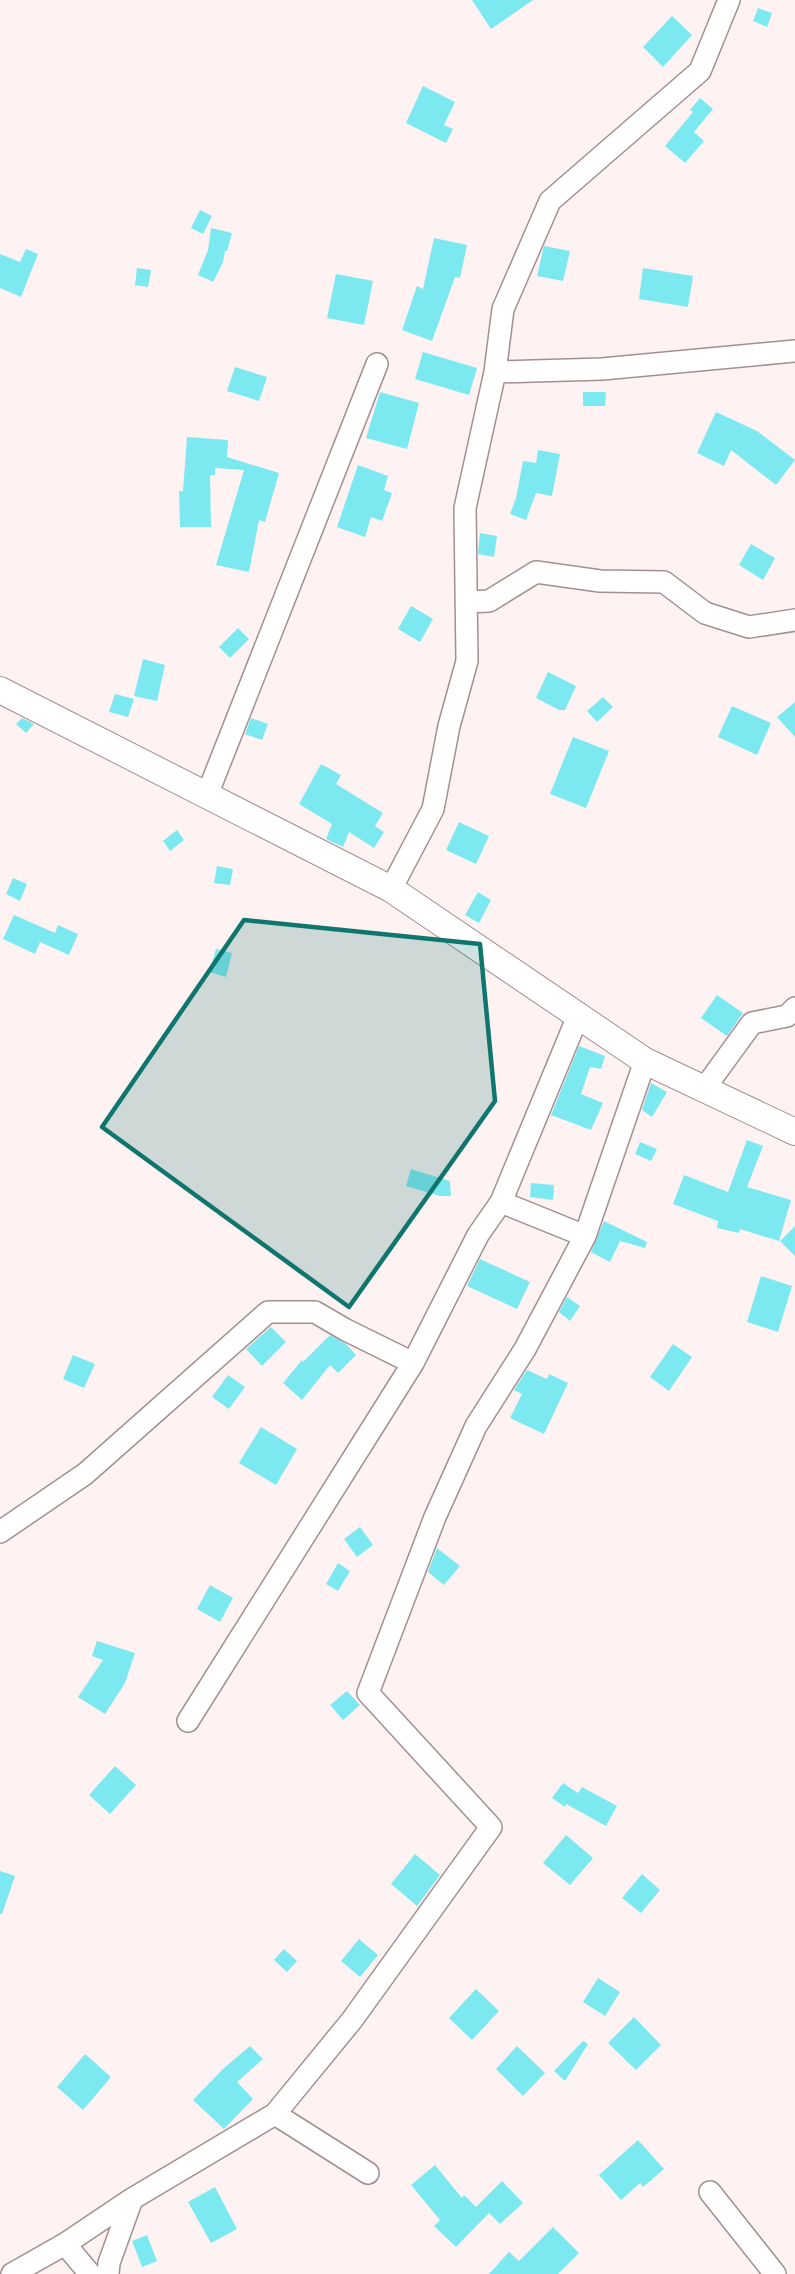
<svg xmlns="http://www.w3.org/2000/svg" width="795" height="2274" font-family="Roboto,sans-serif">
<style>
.building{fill:#7ce9f0}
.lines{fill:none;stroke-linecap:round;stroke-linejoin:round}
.minor-casing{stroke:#a29090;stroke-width:24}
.major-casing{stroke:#a29090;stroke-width:28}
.minor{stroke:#fff;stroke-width:21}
.major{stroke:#fff;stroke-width:26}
.marked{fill:#0f766e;fill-opacity:0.2;stroke:#0f766e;stroke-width:4.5;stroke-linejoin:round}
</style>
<rect width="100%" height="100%" fill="#fef2f2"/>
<path class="building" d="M472,0H533L491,29Z
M758,8L772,13L767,27L753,21Z
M672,16L692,35L663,67L643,47Z
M423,86L455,102L444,125L453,129L446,143L406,123Z
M700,98L713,109L694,132L704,141L685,163L665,146L693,112L690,110Z
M200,210L212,216L203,234L191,228Z
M211,228L232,233L227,251H225L223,262L213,282L198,275L208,250Z
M434,238L467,245L460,278L455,277L432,341L402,330L417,286L423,289Z
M544,246L570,251L563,281L537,276Z
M26,249L38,254L21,297L0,288V254L20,262Z
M137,268L151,270L148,287L135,285Z
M643,268L693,276L688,307L639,299Z
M336,274L373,281L364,325L327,318Z
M423,352L477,368L469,395L415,379Z
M235,367L267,377L259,401L227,391Z
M380,392L419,403L407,449L366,438Z
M583,392H606L605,406H583Z
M716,412L757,431L795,460L776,485L731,450L724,466L697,453Z
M187,437L228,440L227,457L279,473L265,522L259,520L249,572L216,565L244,470L215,468V475H210L211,527H180L179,491H183Z
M538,450L560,454L552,496L536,493L526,520L510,514L516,498L523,461L536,463Z
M358,465L388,476L384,490L392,493L382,521L371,517L365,537L337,527Z
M480,533L497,536L494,557L478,554Z
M751,544L775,558L763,580L739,565Z
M411,606L433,619L420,642L398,629Z
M238,628L249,639L230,658L219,647Z
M143,659L165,665L157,701L134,696Z
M548,672L576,686L565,710H559L536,698Z
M115,694L134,699L128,717L109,712Z
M603,697L613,707L597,722L587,711Z
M795,702V737L777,717Z
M732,706L771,723L757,755L718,737Z
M22,718L34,724L26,733L16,724Z
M251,718L268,724L262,740L245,734Z
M573,737L609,751L586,808L550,794Z
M321,764L341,775L336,784L383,813L375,826L384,832L374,848L349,832L343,847L326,839L332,824L299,804Z
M459,822L489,836L476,864L446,850Z
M177,830L184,840L170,851L163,841Z
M217,866L233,869L230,885L214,883Z
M13,878L27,884L20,901L6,894Z
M478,892L491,900L479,923L465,915Z
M14,915L55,933L58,925L78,934L69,955L40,942L35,954L3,939Z
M216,949L232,953L226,977L209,972Z
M717,995L743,1013L727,1036L701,1018Z
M579,1046L605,1056L601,1069L590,1067L581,1094L603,1103L591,1130L551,1115Z
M651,1083L667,1092L652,1117L642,1110Z
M747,1140L763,1146L747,1187L791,1200L779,1241L740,1229L739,1233L717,1228L718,1221L673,1204L684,1175L728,1192Z
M640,1142L657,1149L651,1161L635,1154Z
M411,1169L450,1181L451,1196H440L406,1186Z
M531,1183L554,1185L553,1200L530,1197Z
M604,1221L647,1242L645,1248L620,1241L610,1262L591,1252Z
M795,1226V1256L780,1241Z
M480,1259L530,1282L517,1309L467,1286Z
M761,1276L792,1286L778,1332L747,1322Z
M567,1297L580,1306L570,1321L559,1312Z
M271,1327L286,1342L262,1366L246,1349Z
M330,1335L346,1344L356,1355L338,1373L330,1365L302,1400L283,1383L302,1360L303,1362Z
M673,1344L692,1357L669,1391L650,1377Z
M73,1355L95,1364L84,1388L63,1379Z
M527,1370L547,1379L549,1374L568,1383L544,1434L510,1418L522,1394L514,1390Z
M228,1375L245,1387L229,1409L212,1397Z
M261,1427L297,1449L276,1485L239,1463Z
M360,1527L373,1545L357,1557L344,1539Z
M437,1548L460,1566L444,1585L428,1572Z
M338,1563L350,1571L338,1591L326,1584Z
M210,1585L233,1598L220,1622L197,1609Z
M97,1641L135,1653L125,1683L105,1714L78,1697L103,1660L92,1656Z
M347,1691L360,1705L343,1720L330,1705Z
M115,1766L136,1785L110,1814L89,1795Z
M563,1783L578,1793L582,1787L617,1806L606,1826L566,1804L565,1807L552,1798Z
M566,1835L593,1858L570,1885L543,1863Z
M415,1854L440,1875L417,1906L391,1884Z
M0,1871L15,1876L2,1914H0Z
M642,1874L660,1890L641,1913L622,1898Z
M359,1939L378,1955L360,1977L341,1961Z
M284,1949L297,1961L287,1972L274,1960Z
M598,1978L620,1992L605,2016L583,2002Z
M476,1989L499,2011L472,2040L449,2018Z
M634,2017L661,2045L636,2070L608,2043Z
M583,2041L588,2044L565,2081L554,2071Z
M250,2046L263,2059L237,2082L253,2099L224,2129L193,2100L223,2069Z
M517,2046L545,2073L523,2096L496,2069Z
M85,2054L111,2077L83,2110L57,2087Z
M638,2140L664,2169L643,2187L640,2183L621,2200L599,2175Z
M435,2165L462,2198L464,2195L476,2207L502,2181L523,2203L500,2224L489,2213L456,2247L434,2226L440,2220L411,2185Z
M215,2187L237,2229L211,2243L188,2202Z
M553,2227L579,2253L558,2274H489L509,2252L519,2261Z
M147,2235L157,2261L142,2267L132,2241Z"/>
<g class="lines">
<defs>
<path id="minor" d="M495,372L602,369L795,351
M466,602L489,601L536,572L600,581L664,582L705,613L749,627L795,620
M207,795L377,364
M391,889L433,809L449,726L467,661L465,508L495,372L503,309L550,201L700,71L729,0
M704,1089L752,1023L787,1016L795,1008
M501,1202L578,1016
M0,1532L85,1474L268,1312H315L346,1330L413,1363L478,1235L501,1202L585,1236
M188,1721L413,1363
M275,2114L368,2173
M710,2192L775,2274
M65,2244L90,2274
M12,2274L65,2244L132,2199L275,2114L352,2020L491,1827L368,1693L435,1517L476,1426L525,1349L585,1236L645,1061
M108,2274L109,2263L132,2199"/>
<path id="major" d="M0,690L391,889L645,1061L795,1132"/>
</defs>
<use href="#minor" class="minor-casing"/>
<use href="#major" class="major-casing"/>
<use href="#minor" class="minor"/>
<use href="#major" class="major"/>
</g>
<path class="marked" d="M244,920L480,944L495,1101L349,1307L102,1127Z"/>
</svg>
